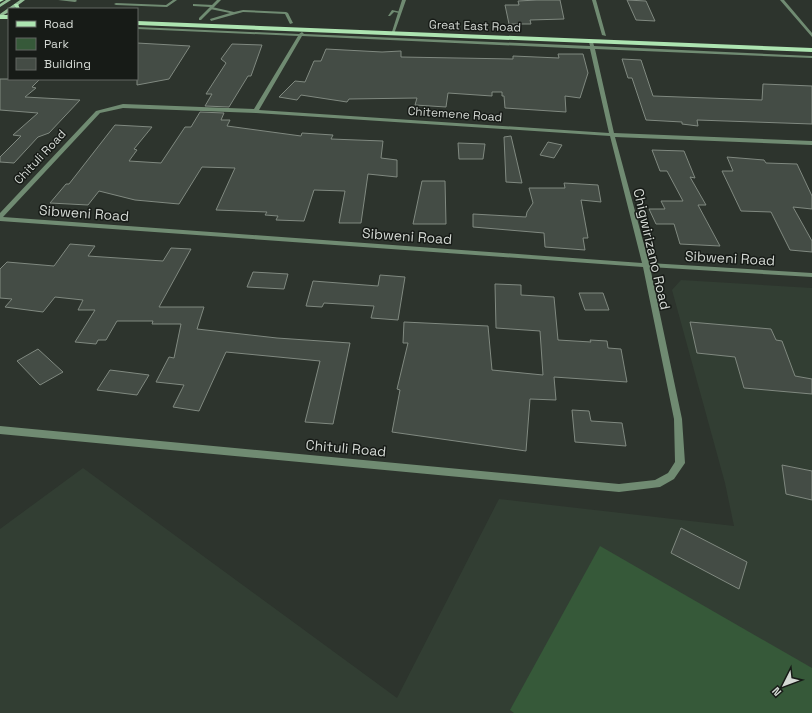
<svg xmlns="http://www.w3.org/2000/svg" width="812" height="713" font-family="'Space Grotesk',sans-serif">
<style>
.built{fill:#323e33}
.green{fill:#365939}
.building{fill:#444c45;stroke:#808980}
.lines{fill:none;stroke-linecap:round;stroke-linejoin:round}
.service{fill:#708b72;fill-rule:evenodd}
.minor{fill:#708b72;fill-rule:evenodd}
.secondary{fill:#93bd96;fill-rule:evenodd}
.primary{fill:#ade4b1;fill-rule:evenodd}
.labels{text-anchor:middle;stroke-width:3;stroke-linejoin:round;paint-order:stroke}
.far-street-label{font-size:12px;fill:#d4d9d4;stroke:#171b17}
.street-label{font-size:14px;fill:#d4d9d4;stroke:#171b17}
</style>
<rect width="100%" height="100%" fill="#2d342d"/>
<path class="built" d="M681,280L812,288V713H0V529L83,468L397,698L499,499L734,526L725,483L672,290Z"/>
<path class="green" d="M600,546L812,668V713H514L510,710Z"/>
<path class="building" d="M537,0H560L564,19L530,20L531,24H509L505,5H519L518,1Z
M627,0L646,1L655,21L636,20Z
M137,43L190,46L169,79L137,85Z
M232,44L262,45L251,76H248L229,107L205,106L212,94H206L226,63L221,59Z
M326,49L382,52L401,51V57L513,59V56L559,58L558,54H583L588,73L580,98L565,96L566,112L505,108L504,96H502V92H492V96L448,93L446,107L415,105L417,98L349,99L347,102L301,95L297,100L279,97L295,81L305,82L314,61H321Z
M622,59L641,60L653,96L762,100L763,84L812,86V124L697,120L698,126L682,124V122L646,120L632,78H628Z
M0,79H40L32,87L36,88L25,97L80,100L49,133L38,137L14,163L0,162V157L21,136L13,135L38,113L0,110Z
M200,112L224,113L221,120H230L227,126L301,136L302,133L333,135L331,139L383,141L381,158L397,160V177L368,174L361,223H339L345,191L314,190L304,221L276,220L278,216L265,215L267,212L216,210L235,168L202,167L179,204L135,200L99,191L88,205L50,203L66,184H69L115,125L152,127L134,149L137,150L129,161L161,163L185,127H191Z
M511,136L522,183L506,182L504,137Z
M548,142L562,145L554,158L540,155Z
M458,143L485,144L483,159H459Z
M652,150L684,151L695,178L690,177L706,205H698L720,246L680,244L674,224H656L649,209H665L661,201H683L667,171H660Z
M727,157L764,160L766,163L797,164L812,196V209L793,207L812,241V252L790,250L771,212L741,211L722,171H733Z
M422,181H445L446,224H413Z
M564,183L598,185L601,202L581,200L588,238H583L585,250L545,247L544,233L473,227V214L526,217L527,212L533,203L529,188H565Z
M70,244L95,246L88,256L163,261L171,248L191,249L159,307H204L197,329L277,338L350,343L333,424L305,422L320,361L226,352L199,411L173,407L184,385L156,382L169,357L174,358L181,324H152L153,321H117L106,340H98L96,344L75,342L95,310H78L83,300L55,297L43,312L5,307L12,299L0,298V269L7,262L54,266Z
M253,272L288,274L284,289L247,287Z
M380,275L405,277L398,320L371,318L374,306L324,303L322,307L306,306L313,281L378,286Z
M495,284L521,285V295L554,297L558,340L591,342L590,340L607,341L608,348L621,349L627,382L554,377L556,400L530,399L526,451L392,432L400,390L397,389L408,343H403L404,322L488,326L492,370L543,375L540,331L496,328Z
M579,293H603L609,310H585Z
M690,322L771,329L776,340L782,341L795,376L812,379V394L744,388L735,357L697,353Z
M38,349L63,372L40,385L17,361Z
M110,370L149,375L137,395L97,390Z
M572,410L589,411L591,421L622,423L626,446L575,442Z
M782,465L812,471V500L786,494Z
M681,528L747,562L739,589L671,553Z"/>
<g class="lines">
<path class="service" d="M58,0H76L77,1L75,2Z
M173,0H177L167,7L116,5L114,4L116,3L166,5Z
M193,4L213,5L215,6L212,7L234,12L243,10L286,12L288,13L293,23L290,24L285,14L243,12L211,21L210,19L230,13L210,9V7L193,6Z
M392,10L401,12L399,13L394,12L390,16H388Z"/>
<path class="minor" d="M217,0H221L201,20H199V18Z
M402,0H406L394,34L391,35Z
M592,0H596L606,36L602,35Z
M780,0H784L812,33V37Z
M137,27L299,34L302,32L304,34L590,46L589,42L591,41L593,42L594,46L812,56V58L595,49L614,133L812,141V145L615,137L649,263L812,273V277L650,267L682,419L685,463L674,479L660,487L619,492L0,434V426L619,484L655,480L668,473L675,462L674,419L643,267L0,221V213L96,111L123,104L254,109L298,36L137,29ZM302,36L590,49L609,133L259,110ZM123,108L256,113L610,136L642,263L3,217L100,113Z"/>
<path class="secondary" d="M6,0H11L0,7V4Z
M20,0H25L13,9H9V12L0,17V14Z"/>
<path class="primary" d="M0,0H4L0,2Z
M14,4H18L20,9H16Z
M0,15H9V19H0Z
M137,21L812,48V52L137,25Z"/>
</g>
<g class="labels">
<g class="far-street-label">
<text transform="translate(475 26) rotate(2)" y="4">Great East Road</text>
<text transform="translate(455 114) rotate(4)" y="4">Chitemene Road</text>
<text transform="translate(40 157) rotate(-47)" y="4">Chituli Road</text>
</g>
<g class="street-label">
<text transform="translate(84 213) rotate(4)" y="5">Sibweni Road</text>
<text transform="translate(407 236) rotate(4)" y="5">Sibweni Road</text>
<text transform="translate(652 249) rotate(77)" y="5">Chigwirizano Road</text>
<text transform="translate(730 258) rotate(3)" y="5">Sibweni Road</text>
<text transform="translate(346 448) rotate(5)" y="5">Chituli Road</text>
</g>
</g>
<rect x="8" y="8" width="130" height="72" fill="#171b17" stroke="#636763"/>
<rect x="16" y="21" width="20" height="6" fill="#ade4b1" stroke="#636763"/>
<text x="44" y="28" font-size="12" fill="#d4d9d4">Road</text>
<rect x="16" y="38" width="20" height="12" fill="#365939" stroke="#636763"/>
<text x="44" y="48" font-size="12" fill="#d4d9d4">Park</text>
<rect x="16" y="58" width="20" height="12" fill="#444c45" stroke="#636763"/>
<text x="44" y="68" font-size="12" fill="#d4d9d4">Building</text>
<g transform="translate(784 685) rotate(228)" stroke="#171b17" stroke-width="3" paint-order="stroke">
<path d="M0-3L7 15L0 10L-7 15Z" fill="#d4d9d4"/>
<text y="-6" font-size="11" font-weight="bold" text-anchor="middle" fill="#d4d9d4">N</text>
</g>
</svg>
